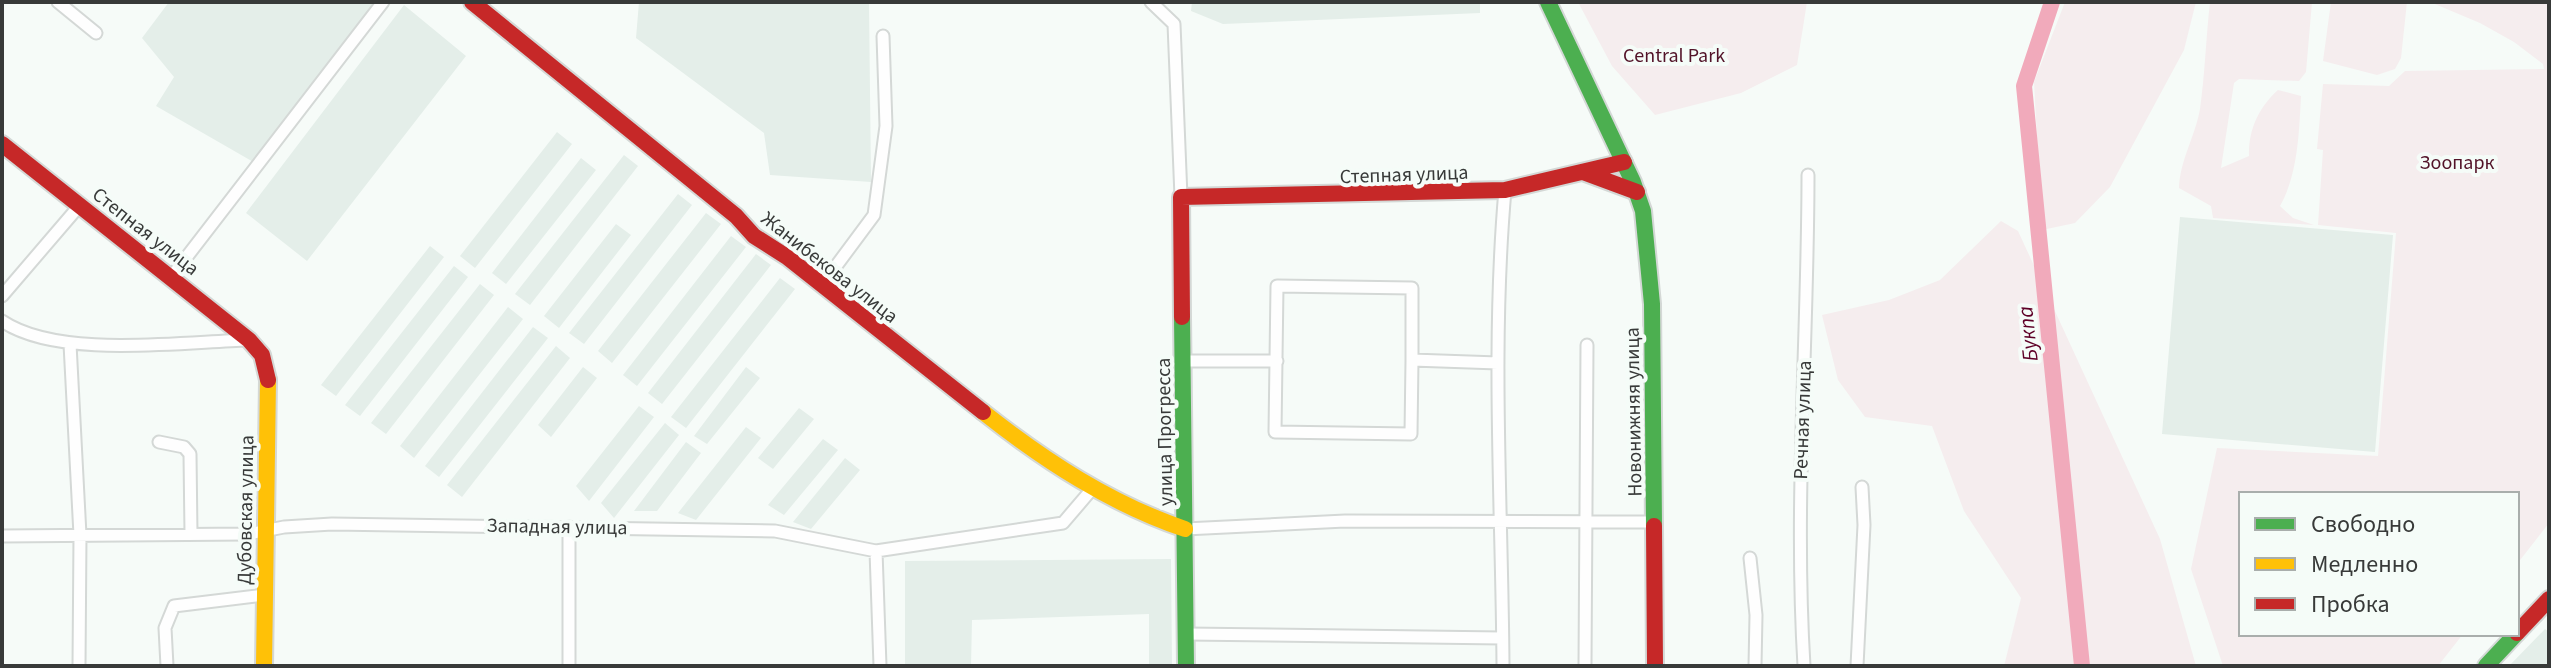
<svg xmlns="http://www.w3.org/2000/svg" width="2551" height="668" font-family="'Source Sans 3',sans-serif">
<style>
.built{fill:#e4eee9}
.green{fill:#f5edee}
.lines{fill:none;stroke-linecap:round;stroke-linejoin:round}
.river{stroke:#f1aabb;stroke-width:16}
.street-casing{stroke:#d4d8d6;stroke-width:15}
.fast-casing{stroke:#d4d8d6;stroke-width:20}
.slow-casing{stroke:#d4d8d6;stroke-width:20}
.jam-casing{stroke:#d4d8d6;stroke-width:20}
.street{stroke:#fefefe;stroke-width:11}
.fast{stroke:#4caf50;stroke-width:16}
.slow{stroke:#ffc107;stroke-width:16}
.jam{stroke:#c62828;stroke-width:16}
.labels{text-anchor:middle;stroke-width:8;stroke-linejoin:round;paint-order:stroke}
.park-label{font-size:20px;fill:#521328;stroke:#f5fcf8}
.street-label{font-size:20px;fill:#383a39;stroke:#f5fcf8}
.water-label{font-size:22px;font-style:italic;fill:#5e0027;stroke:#f5fcf8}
</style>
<rect width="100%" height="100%" fill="#f6fbf8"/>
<path class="built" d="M169,2H383L257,164L156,106L174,77L142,38Z
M639,2H869L871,182L770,175L764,133L636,38Z
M1192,2H1480V13L1223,24L1191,11Z
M404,5L466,56L307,261L246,213Z
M557,132L572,144L475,268L460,256Z
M624,155L638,166L530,305L515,294Z
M581,158L596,170L506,284L492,273Z
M678,194L692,205L584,344L569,333Z
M706,213L721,224L612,363L598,351Z
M2180,217L2393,235L2375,452L2162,434Z
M616,224L631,235L559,328L544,316Z
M731,236L746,247L637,386L623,375Z
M430,246L444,257L336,396L321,385Z
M756,254L771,265L662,404L648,393Z
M454,266L468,277L360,416L345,405Z
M780,278L795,289L686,428L671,417Z
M480,284L494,295L386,434L371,423Z
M508,307L523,319L414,458L400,446Z
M533,327L548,338L439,477L425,466Z
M556,346L570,358L462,497L447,485Z
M583,367L597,378L551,437L538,425Z
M746,367L760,378L707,444L694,436Z
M639,406L654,417L589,501L576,486Z
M799,408L814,419L773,469L758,458Z
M665,423L679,435L614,518L601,503Z
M746,427L761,438L696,520L678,513Z
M823,439L838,450L784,515L768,505Z
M686,442L701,453L657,511H634Z
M845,458L860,470L811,529L793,522Z
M1171,559L1172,666H1149V614L972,620L971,666H905V561Z
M2545,629L2549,632V666H2509Z"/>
<path class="green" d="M1578,2H1807L1797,65L1741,93L1655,115L1612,66Z
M2065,2H2196L2184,50L2110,187L2075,223L2042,230L2034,82Z
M2210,2H2312L2306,72L2299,81L2239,79L2234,83L2221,168L2249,156C2248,130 2259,107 2278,90L2301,96C2299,133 2298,174 2280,206L2293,218L2314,225L2213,218L2211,206L2179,188C2180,160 2195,137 2200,109C2205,74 2206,37 2210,2Z
M2331,2H2407L2401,58L2395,69L2377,75L2323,61Z
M2430,2H2549V523L2517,564V494H2241V634H2463L2438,666H2223L2191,569L2217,448L2378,456L2396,233L2318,225L2323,150L2317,149L2323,84L2389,86L2405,71L2544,69L2543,64L2514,42L2480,23Z
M2001,221L2018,231L2160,539L2196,666H2004L2021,598L1964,511L1932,426L1865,417L1838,380L1822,315L1889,300L1940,280Z"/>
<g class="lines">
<path class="river" d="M2052,2L2024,86L2082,666"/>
<defs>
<path id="street" d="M58,2L96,33
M1151,2L1174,24L1181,197
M172,276L383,2
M822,285L874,215L886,126L883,36
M2,296L80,205
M2,321C58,359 180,342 248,340
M70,344L80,535L79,666
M1412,360L1411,434L1275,432L1277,286L1412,288V360L1498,363
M1182,361H1277
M159,442L184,447L190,454L191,534
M1185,529L1345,521L1654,522
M2,536L248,534L284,527L332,524L775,531L876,551L1063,523L1092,489
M876,551L880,666
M1750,558L1756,615L1755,666
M1186,634L1502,638
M167,666L165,628L174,606L264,595
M569,666V527
M1503,666C1502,508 1491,348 1505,190
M1585,666L1587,345
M1804,666C1794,502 1808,339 1808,175
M1857,666L1864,525L1862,487"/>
<path id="fast" d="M1548,2L1633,182L1643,211L1652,304L1654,526
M1182,317L1186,666
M2486,666L2516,634"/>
<path id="slow" d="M983,412C1045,461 1111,504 1185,529
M264,666L268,380"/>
<path id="jam" d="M472,2L736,216L754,236L787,257L983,412
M2,144L249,340L262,355L268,380
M1583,172L1637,192
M1182,317L1181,197L1505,190L1624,162
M1654,526L1655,666
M2517,633L2549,599"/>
</defs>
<use href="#street" class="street-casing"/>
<use href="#fast" class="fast-casing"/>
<use href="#slow" class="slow-casing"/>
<use href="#jam" class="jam-casing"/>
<use href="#street" class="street"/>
<use href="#fast" class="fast"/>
<use href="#slow" class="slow"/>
<use href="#jam" class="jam"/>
</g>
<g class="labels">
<g class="park-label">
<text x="1674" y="62">Central Park</text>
<text x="2457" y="169">Зоопарк</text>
</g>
<g class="street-label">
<text transform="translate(1404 174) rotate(-2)" y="7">Степная улица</text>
<text transform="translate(146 231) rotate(38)" y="7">Степная улица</text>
<text transform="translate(830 267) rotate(38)" y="7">Жанибекова улица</text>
<text transform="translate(1633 412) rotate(-91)" y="7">Новонижняя улица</text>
<text transform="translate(1802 420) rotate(-88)" y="7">Речная улица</text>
<text transform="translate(1164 432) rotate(-91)" y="7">улица Прогресса</text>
<text transform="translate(245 510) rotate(-89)" y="7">Дубовская улица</text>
<text transform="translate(557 526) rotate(1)" y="7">Западная улица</text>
</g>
<g class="water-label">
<text transform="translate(2027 334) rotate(-96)" y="8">Букпа</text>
</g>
</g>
<rect width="2551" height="668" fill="none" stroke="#383a39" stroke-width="8"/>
<rect x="2239" y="492" width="280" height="144" fill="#f5fcf8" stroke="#a9aeac" stroke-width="2"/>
<rect x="2255" y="518" width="40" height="12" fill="#4caf50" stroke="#a9aeac" stroke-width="2"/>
<text x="2311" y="532" font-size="24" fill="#383a39">Свободно</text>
<rect x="2255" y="558" width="40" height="12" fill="#ffc107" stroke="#a9aeac" stroke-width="2"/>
<text x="2311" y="572" font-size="24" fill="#383a39">Медленно</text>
<rect x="2255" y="598" width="40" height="12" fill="#c62828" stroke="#a9aeac" stroke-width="2"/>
<text x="2311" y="612" font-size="24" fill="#383a39">Пробка</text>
</svg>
